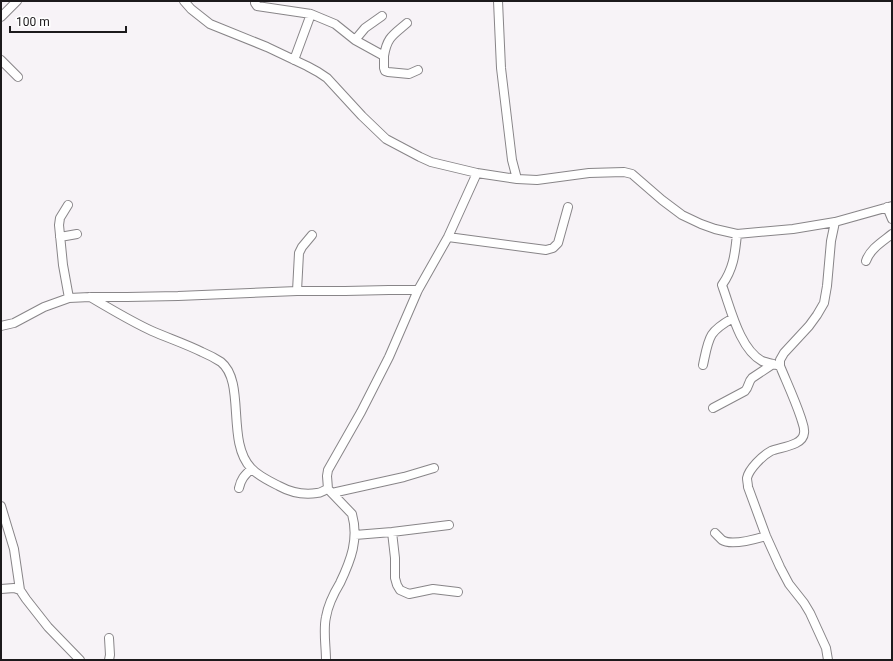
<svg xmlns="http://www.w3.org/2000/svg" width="893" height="661" font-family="Roboto,sans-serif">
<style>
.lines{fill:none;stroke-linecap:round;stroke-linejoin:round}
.minor-casing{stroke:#888588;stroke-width:10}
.minor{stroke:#fff;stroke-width:8}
</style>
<rect width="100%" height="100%" fill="#f7f3f7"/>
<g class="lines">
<defs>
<path id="minor" d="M184,1L191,9L210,24L267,47L307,66L318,72L327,78L362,116L386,139L420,157L431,162L477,173L517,179L537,180L589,173L624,172L632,174L662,200L682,215L701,224L715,229L737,234L793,229L835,222L892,206
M256,1L255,3L257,6L311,14L294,60
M498,1L501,68L512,160L517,179
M311,14L335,24L355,40L384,56V68L385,71L388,72L409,74L418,70
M1,17L17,1
M355,40L365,28L382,16
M384,56C387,37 393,35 407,23
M1,60L18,77
M68,205L60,218L59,225L63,265L69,298
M887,207L892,219
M737,234C735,253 734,268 722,285L723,288C731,310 740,349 762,361C767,363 774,364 780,366
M60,237L77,234
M448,237L546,250L553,248L558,243L568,207
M866,261C870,249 882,242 892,234
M297,291L299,253L302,247L312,235
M90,297C111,309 130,321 152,331C168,338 186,344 202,352C209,355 215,358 221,362C246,382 226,442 251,468C258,476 269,481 279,486C290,492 304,495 317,493C321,493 324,490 328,489
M1,326L14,323L44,307L69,298L90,297H127L178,296L297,291H345L389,290H418
M703,365C709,337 708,332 733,318
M713,408L745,391C749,387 748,382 752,378L773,364
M239,488C241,479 244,476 251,469
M332,493L404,477L434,468
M1,506L14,549L20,590
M392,532L395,558V578L397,585L400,590L409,594L433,589L458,592
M715,533C717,535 720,538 722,540C731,546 756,539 766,536
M355,535L392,532L449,525
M1,589L14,588L20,590L26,599L48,627L80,660
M109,660L110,655L109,638
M326,660C326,646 323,630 326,617C328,605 334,593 340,583C351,560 359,539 352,514L328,489L327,476L328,470L361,412L389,357L418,290L448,237L477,173
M828,660L826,648L810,613L804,603L789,584L780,567L766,536L748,487C748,484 747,481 747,478C749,469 762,456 771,451C780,447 803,446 804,433C805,428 802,422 801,418C795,400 787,383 780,366V360L784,353L809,326L817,315L824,303L827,286L831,241L835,222"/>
</defs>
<use href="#minor" class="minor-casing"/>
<use href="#minor" class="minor"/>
</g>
<rect width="893" height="661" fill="none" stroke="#1c1a1c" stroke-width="4"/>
<path d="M10 26v6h116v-6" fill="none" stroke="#1c1a1c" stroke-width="2"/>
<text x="16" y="26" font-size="12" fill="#1c1a1c" stroke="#ffffff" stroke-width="3" paint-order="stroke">100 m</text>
</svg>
